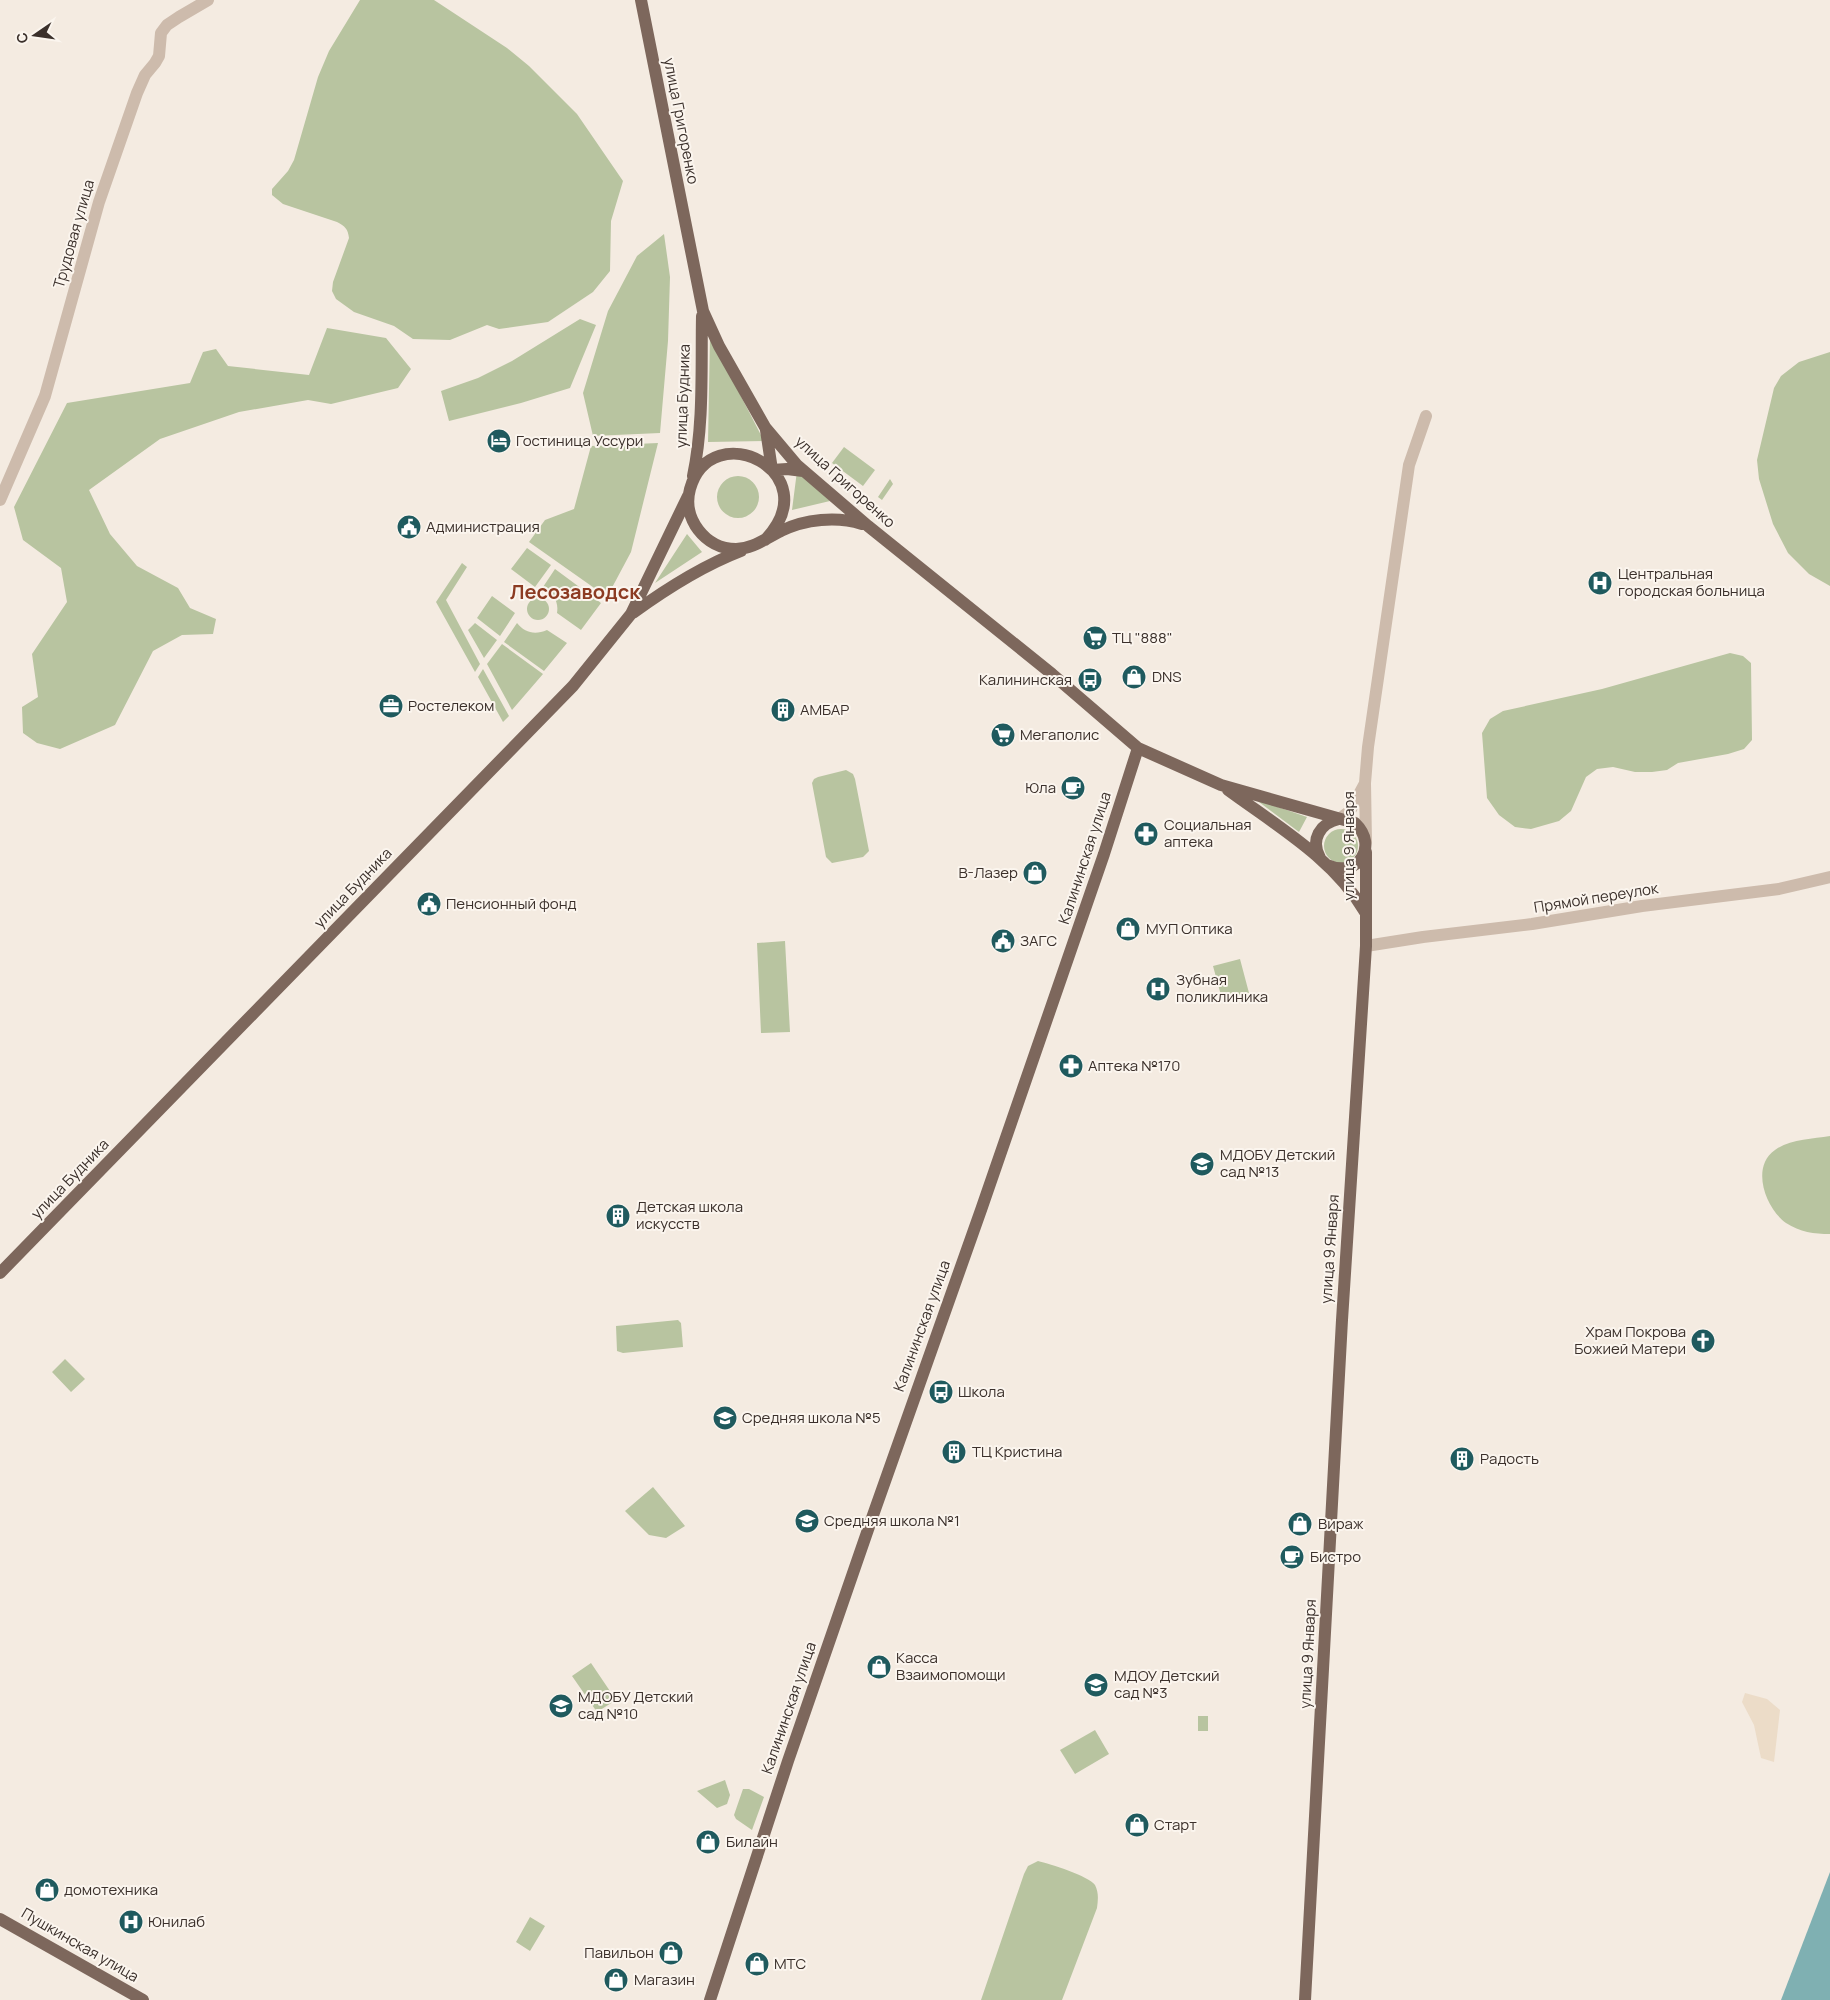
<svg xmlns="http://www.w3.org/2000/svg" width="1830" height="2000" font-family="Manrope,sans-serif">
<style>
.green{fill:#b8c4a0}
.plaza{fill:#ecdcc8}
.water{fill:#7fb0b2}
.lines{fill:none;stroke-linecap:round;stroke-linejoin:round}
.minor{stroke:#cdbbac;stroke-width:12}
.major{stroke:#7d675c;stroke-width:12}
.labels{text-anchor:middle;stroke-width:4;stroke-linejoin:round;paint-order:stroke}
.street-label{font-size:15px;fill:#3b302b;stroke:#fbf5ee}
.poi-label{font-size:15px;fill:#3b302b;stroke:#fbf5ee;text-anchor:start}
.district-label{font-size:20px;font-weight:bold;fill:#8c3b22;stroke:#fbf5ee}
</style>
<rect width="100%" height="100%" fill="#f4ebe1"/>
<path class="green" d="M360,0H434L507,48L529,66L577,114L623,181L611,221L610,271L593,292L548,322L499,329L487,325L450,340L413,339L394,326L354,312L336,299L332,291L333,282L349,238C348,229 345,226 337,222L283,204L272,195V189L288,171L294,160L318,77L329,51Z
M664,234L670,277L668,341L660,433L593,436L583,393L608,311L637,256Z
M580,319L596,325L570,388L521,403L449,421L441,391L478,378L512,361Z
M327,328L386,338L411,369L398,388L331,404L308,400L239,412L160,439L89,490L110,534L137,566L178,588L190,608L216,619L213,634L182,635L153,651L115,725L60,749L37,743L23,733L22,707L38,697L32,654L67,602L61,568L23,540L14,507L67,403L190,383L203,352L216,349L228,366L309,375Z
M710,336L764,441L708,442Z
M1830,352V586L1809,574L1788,553L1773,524L1759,479L1757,460L1774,388L1781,376L1799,362Z
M658,443L631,552L607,597L529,542L545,520L574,509L591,446Z
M844,447L875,470L863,486L832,463Z
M797,471L830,501L792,510Z
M717 497a21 21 0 1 1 42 0a21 21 0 1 1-42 0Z
M890,479L893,484L882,500L878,497Z
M687,534L702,552L655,583Z
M527,548L551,565L535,587L511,569Z
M462,563L467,567L446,600L480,664L475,672L436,602Z
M555,569L601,603L581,630L557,613C559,601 553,594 543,587Z
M492,596L515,613L500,636L477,618Z
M527 609a11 11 0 1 1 22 0a11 11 0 1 1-22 0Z
M475,623L497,640L484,658L468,630Z
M517,623C525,633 535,635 547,630L567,643L544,671L504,642Z
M502,644L543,674L512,710L487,664Z
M1730,653L1743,656L1751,663L1752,740L1744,749L1728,754L1678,763L1667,770L1652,772H1635L1613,767L1597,769L1586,777L1571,811L1559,821L1531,829L1515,827L1499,815L1487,798L1482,733L1490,719L1503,711L1602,689Z
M483,669L509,716L503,722L478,677Z
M846,770L853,774L855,779L869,851L863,857L832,863L826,857L812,783L814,779L818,777Z
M1255,799L1307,817L1299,832Z
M1324 846a17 17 0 1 1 34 0a17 17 0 1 1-34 0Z
M785,941L790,1032L761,1033L757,943Z
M1240,959L1249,993L1222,999L1213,966Z
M1830,1136V1234C1814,1234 1800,1232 1786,1223C1766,1209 1750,1167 1775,1150C1790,1139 1812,1139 1830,1136Z
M678,1320L681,1323L683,1347L623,1353L617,1351L616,1326Z
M65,1359L85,1379L71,1392L52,1372Z
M653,1487L685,1526L666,1538L649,1535L625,1511Z
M591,1663L616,1700L597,1712L572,1676Z
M1198,1716H1208V1731H1198Z
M1095,1730L1109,1754L1075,1774L1060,1750Z
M725,1780L730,1795L727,1804L717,1808L697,1791Z
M743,1789H749L764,1797L752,1830L736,1819L734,1815Z
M1038,1861C1050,1864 1089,1876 1095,1885C1099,1893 1098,1900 1097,1908L1062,2000H981L1024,1874L1028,1866Z
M530,1917L545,1926L530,1951L516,1942Z"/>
<path class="plaza" d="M1745,1693L1767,1699L1780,1710L1774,1762L1761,1758L1754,1725L1742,1702Z"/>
<path class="water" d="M1830,1872V2000H1781Z"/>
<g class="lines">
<path class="minor" d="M0,500L45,396L99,202L137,93L145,75L155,63L159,56L161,33L167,25L179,17L208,0
M1339,819L1350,811L1364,785
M1366,842L1365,783L1368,747L1409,465L1426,416
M1366,946L1423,937L1532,924L1642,906L1779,889L1830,877"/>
<path class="major" d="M641,0L703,311L719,346L765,427L797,465L868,526L1052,674L1138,748L1221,785L1355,823C1379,846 1358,879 1327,865
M766,430L772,470
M772,470L787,469L803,471
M693,476C704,424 701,369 702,316
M765,540C830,472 711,414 690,489C682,518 705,549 736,549C753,549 766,538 781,531C805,519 837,516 862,524
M633,613C666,589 702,566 741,551
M1228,790C1277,826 1334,859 1365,912
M1320,858C1310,840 1320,823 1339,819
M0,1273L573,686L631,614L688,496
M0,1919L143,2000
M710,2000L788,1761L872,1518L981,1210L1104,854L1138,748
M1305,2000L1342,1320L1366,946V852"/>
</g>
<defs>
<symbol id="hotel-disc" viewBox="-11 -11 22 22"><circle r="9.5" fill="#1f5a5e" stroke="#fbf5ee"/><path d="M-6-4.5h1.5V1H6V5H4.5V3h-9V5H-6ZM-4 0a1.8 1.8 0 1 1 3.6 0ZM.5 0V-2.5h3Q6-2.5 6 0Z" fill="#fff"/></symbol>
<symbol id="civic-disc" viewBox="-11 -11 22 22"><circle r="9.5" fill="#1f5a5e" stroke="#fbf5ee"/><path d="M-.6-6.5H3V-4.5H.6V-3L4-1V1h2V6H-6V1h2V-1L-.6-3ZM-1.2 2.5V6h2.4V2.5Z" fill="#fff"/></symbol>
<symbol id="hospital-disc" viewBox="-11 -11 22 22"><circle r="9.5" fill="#1f5a5e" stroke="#fbf5ee"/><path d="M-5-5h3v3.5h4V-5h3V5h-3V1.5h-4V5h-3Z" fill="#fff"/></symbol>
<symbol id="supermarket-disc" viewBox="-11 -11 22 22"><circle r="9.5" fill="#1f5a5e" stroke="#fbf5ee"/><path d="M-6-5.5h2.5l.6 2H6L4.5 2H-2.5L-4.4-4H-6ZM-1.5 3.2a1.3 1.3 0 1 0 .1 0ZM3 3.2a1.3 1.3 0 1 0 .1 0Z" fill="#fff"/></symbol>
<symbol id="shop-disc" viewBox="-11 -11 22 22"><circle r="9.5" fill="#1f5a5e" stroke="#fbf5ee"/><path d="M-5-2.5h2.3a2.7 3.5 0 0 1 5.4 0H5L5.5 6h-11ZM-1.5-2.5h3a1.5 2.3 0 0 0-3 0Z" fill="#fff"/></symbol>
<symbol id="bus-disc" viewBox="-11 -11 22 22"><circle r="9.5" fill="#1f5a5e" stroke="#fbf5ee"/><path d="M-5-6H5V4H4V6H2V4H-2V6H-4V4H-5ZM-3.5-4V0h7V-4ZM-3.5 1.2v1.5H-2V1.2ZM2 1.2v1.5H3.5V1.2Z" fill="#fff"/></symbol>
<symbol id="office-disc" viewBox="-11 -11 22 22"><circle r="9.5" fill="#1f5a5e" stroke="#fbf5ee"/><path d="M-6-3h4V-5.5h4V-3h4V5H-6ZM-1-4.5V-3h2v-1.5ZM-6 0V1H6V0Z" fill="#fff"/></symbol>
<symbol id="building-disc" viewBox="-11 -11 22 22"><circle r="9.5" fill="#1f5a5e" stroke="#fbf5ee"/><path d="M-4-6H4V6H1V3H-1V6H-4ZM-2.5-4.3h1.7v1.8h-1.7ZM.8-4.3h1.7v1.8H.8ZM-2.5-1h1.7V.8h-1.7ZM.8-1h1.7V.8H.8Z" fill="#fff"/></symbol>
<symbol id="cafe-disc" viewBox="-11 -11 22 22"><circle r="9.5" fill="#1f5a5e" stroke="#fbf5ee"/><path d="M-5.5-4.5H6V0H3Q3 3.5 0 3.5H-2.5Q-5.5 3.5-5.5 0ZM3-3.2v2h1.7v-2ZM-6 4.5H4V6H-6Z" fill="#fff"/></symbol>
<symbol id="pharmacy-disc" viewBox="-11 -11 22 22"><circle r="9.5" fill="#1f5a5e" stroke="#fbf5ee"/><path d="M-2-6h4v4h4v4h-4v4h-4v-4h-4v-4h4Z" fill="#fff"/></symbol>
<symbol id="school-disc" viewBox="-11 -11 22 22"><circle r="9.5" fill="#1f5a5e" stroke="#fbf5ee"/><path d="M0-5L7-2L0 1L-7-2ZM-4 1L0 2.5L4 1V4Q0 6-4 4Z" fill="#fff"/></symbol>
<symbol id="church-disc" viewBox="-11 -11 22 22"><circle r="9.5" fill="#1f5a5e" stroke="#fbf5ee"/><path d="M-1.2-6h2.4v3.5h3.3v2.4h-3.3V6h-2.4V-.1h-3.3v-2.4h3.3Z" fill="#fff"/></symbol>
</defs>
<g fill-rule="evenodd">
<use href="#hotel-disc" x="485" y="427" width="28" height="28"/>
<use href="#civic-disc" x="395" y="513" width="28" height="28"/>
<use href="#hospital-disc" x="1586" y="569" width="28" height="28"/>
<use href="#supermarket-disc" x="1081" y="624" width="28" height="28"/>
<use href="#shop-disc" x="1120" y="663" width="28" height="28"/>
<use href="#bus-disc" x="1076" y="666" width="28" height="28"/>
<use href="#office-disc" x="377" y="692" width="28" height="28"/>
<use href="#building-disc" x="769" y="696" width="28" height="28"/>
<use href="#supermarket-disc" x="989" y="721" width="28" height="28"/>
<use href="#cafe-disc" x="1059" y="774" width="28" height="28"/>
<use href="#pharmacy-disc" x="1132" y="820" width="28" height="28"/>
<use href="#shop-disc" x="1021" y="859" width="28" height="28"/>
<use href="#civic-disc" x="415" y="890" width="28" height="28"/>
<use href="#shop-disc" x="1114" y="915" width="28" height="28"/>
<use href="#civic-disc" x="989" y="927" width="28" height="28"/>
<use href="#hospital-disc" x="1144" y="975" width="28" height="28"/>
<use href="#pharmacy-disc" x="1057" y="1052" width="28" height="28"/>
<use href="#school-disc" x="1188" y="1150" width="28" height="28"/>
<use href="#building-disc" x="604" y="1202" width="28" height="28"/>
<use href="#church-disc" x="1689" y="1327" width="28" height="28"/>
<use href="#bus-disc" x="927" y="1378" width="28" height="28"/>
<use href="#school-disc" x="711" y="1404" width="28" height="28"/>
<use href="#building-disc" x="940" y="1438" width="28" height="28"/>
<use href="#building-disc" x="1448" y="1445" width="28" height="28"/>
<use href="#school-disc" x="793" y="1507" width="28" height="28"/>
<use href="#shop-disc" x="1286" y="1510" width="28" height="28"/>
<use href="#cafe-disc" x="1278" y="1543" width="28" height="28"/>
<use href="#shop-disc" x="865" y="1653" width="28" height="28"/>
<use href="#school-disc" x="1082" y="1671" width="28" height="28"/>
<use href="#school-disc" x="547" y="1692" width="28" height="28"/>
<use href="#shop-disc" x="1123" y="1811" width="28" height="28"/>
<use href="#shop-disc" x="694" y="1828" width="28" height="28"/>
<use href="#shop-disc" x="33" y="1876" width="28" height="28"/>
<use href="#hospital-disc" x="117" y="1908" width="28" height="28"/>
<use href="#shop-disc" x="657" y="1939" width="28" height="28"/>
<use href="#shop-disc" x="743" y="1950" width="28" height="28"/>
<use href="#shop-disc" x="602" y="1966" width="28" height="28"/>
</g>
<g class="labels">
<g class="street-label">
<text transform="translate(681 121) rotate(79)" y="5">улица Григоренко</text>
<text transform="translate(74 234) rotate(-74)" y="5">Трудовая улица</text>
<text transform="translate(683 396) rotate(-88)" y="5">улица Будника</text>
<text transform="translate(845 482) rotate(42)" y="5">улица Григоренко</text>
<text transform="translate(1349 846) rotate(-90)" y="5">улица 9 Января</text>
<text transform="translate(1085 858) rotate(-72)" y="5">Калининская улица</text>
<text transform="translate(353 888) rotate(-46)" y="5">улица Будника</text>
<text transform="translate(1596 898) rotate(-9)" y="5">Прямой переулок</text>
<text transform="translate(70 1179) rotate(-46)" y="5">улица Будника</text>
<text transform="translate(1330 1249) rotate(-86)" y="5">улица 9 Января</text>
<text transform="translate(922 1326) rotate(-70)" y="5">Калининская улица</text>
<text transform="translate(1308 1654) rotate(-87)" y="5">улица 9 Января</text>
<text transform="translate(789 1708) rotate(-71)" y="5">Калининская улица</text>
<text transform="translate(80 1945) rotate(30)" y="5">Пушкинская улица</text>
</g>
<g class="poi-label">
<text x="516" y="446">Гостиница Уссури</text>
<text x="426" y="532">Администрация</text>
<text x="1618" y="579">Центральная<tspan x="1618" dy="17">городская больница</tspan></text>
<text x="1112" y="643">ТЦ "888"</text>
<text x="1152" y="682">DNS</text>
<text x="1072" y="685" text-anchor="end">Калининская</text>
<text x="408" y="711">Ростелеком</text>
<text x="800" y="715">АМБАР</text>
<text x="1020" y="740">Мегаполис</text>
<text x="1056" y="793" text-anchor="end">Юла</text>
<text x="1164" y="830">Социальная<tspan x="1164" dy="17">аптека</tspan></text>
<text x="1018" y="878" text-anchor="end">В-Лазер</text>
<text x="446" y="909">Пенсионный фонд</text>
<text x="1146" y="934">МУП Оптика</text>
<text x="1020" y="946">ЗАГС</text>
<text x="1176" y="985">Зубная<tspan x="1176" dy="17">поликлиника</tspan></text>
<text x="1088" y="1071">Аптека №170</text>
<text x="1220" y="1160">МДОБУ Детский<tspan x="1220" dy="17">сад №13</tspan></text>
<text x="636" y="1212">Детская школа<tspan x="636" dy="17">искусств</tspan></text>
<text x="1686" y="1337" text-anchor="end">Храм Покрова<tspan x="1686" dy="17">Божией Матери</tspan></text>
<text x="958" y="1397">Школа</text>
<text x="742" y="1423">Средняя школа №5</text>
<text x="972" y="1457">ТЦ Кристина</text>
<text x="1480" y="1464">Радость</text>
<text x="824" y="1526">Средняя школа №1</text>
<text x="1318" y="1529">Вираж</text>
<text x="1310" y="1562">Бистро</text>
<text x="896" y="1663">Касса<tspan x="896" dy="17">Взаимопомощи</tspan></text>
<text x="1114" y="1681">МДОУ Детский<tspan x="1114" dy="17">сад №3</tspan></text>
<text x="578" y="1702">МДОБУ Детский<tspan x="578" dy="17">сад №10</tspan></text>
<text x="1154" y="1830">Старт</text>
<text x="726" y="1847">Билайн</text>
<text x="64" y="1895">домотехника</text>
<text x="148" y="1927">Юнилаб</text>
<text x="654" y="1958" text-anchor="end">Павильон</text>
<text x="774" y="1969">МТС</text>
<text x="634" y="1985">Магазин</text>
</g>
<g class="district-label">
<text x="575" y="599">Лесозаводск</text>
</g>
</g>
<g transform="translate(35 35) rotate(257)" stroke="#fbf5ee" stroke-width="4" paint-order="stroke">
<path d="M0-4L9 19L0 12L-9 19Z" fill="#3b302b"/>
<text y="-8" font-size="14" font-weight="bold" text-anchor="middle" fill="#3b302b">С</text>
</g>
</svg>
